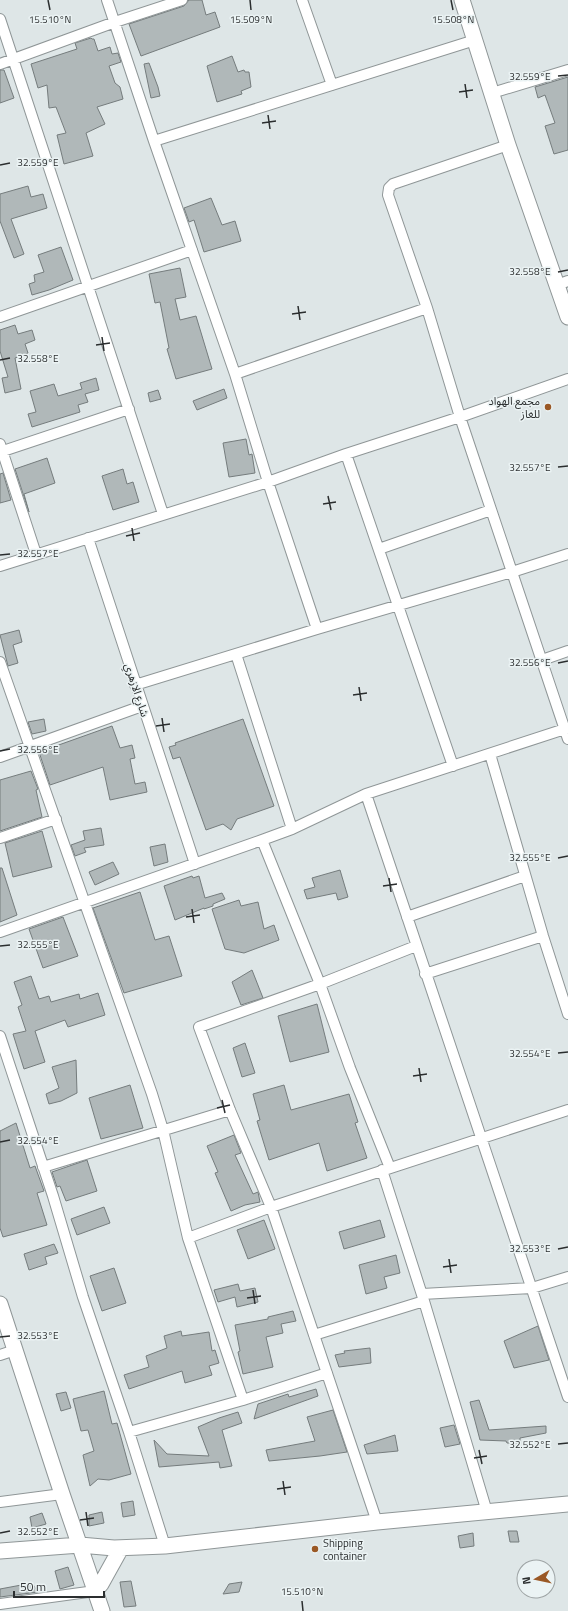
<svg xmlns="http://www.w3.org/2000/svg" width="568" height="1611" font-family="'Titillium Web','Noto Sans Arabic',sans-serif">
<style>
.building{fill:#b0b8b9;stroke:#757c7d}
.lines{fill:none;stroke-linecap:round;stroke-linejoin:round}
.street-casing{stroke:#8f9697;stroke-width:12}
.secondary-casing{stroke:#8f9697;stroke-width:17}
.street{stroke:#fff;stroke-width:10}
.secondary{stroke:#fff;stroke-width:15}
.ticks{fill:none;stroke:#2b2e2f;stroke-width:1.5}
.poi-dot{fill:#9a5825;stroke:#ebf3f4;stroke-width:1.5}
.labels{text-anchor:middle;stroke-width:3;stroke-linejoin:round;paint-order:stroke}
.poi-label{font-size:11px;fill:#2b2e2f;stroke:#ebf3f4;text-anchor:end}
.street-label{font-size:11px;fill:#2b2e2f;stroke:#ebf3f4}
.ticks-label{font-size:10px;text-anchor:middle;fill:#2b2e2f;stroke:#ebf3f4;stroke-width:3;stroke-linejoin:round;paint-order:stroke}
</style>
<rect width="100%" height="100%" fill="#dee6e7"/>
<path class="building" d="M189,0H202L206,15L215,12L220,27L141,56L129,24L184,6Z
M91,38L92,39H94L98,51L110,47L112,54L118,53L121,62L109,66L115,83L120,87L123,99L97,107L105,124L86,133L93,156L64,164L57,135L66,133L56,107L49,108L47,85L38,88L31,64L77,49L75,43Z
M232,56L238,72L244,70L245,72H249L251,87L241,91L242,94L217,102L207,66Z
M149,63L158,87L160,96L151,98L144,64Z
M0,70H4L14,98L0,103Z
M568,77V150L554,154L545,126L555,123L545,95L538,98L535,87Z
M28,186L31,197L43,194L47,208L11,219L24,254L14,258L0,221V194Z
M211,198L222,225L235,221L241,241L204,252L194,220L189,222L184,208Z
M61,247L73,280L49,290L32,295L29,284L35,282L34,275L44,272L38,255Z
M180,268L186,297L175,299L180,320L196,316L212,369L176,379L167,349L169,348L160,302L155,303L149,274Z
M15,325L18,334L32,330L35,340L25,344L28,353L15,358L21,389L5,393L2,378L8,377L0,351V330Z
M96,378L99,390L85,394L88,402L78,405L80,412L32,427L28,414L36,412L30,391L54,384L58,396L82,389L80,383Z
M224,389L227,398L197,410L193,401Z
M158,390L161,399L150,402L148,393Z
M246,439L249,455L252,454L255,473L229,477L223,443Z
M47,458L55,483L24,494L29,512L15,469Z
M123,469L127,484L133,482L139,502L113,510L102,476Z
M3,473L11,500L0,503V474Z
M19,630L22,642L13,645L18,663L8,666L0,635Z
M44,719L46,731L32,734L28,722Z
M243,719L274,806L237,819L231,830L223,824L206,830L180,757L173,759L169,747L176,745L175,743Z
M112,726L120,748L132,745L135,758L130,759L135,784L145,782L147,792L110,800L103,767L50,785L39,752Z
M31,771L38,789L36,790L42,817L0,831V780Z
M101,828L104,845L84,848L86,852L75,856L71,845L85,840L83,831Z
M42,831L52,867L13,877L5,843Z
M165,844L168,862L154,866L150,847Z
M113,862L119,874L95,885L89,872Z
M0,868H2L17,915L0,922Z
M340,870L348,897L338,900L336,893L307,899L304,890L315,887L312,878Z
M192,876L193,878L199,876L205,898L222,893L225,899L213,904V906L204,909V908L175,920L164,886Z
M140,892L155,940L169,936L182,976L124,993L93,908Z
M239,900L241,906L258,902L264,929L274,925L279,940L244,953L225,949L212,909Z
M63,917L78,956L43,968L29,929Z
M252,970L263,998L241,1005L232,982Z
M31,976L39,999L49,996L51,1002L79,994L80,999L98,993L105,1015L68,1027L65,1020L35,1031L45,1062L24,1069L13,1034L26,1031L18,1007L22,1005L14,982Z
M317,1004L329,1052L290,1062L278,1016Z
M245,1043L255,1073L242,1077L233,1048Z
M76,1060L77,1093L61,1101L49,1104L46,1094L59,1088L52,1067Z
M130,1085L143,1128L101,1139L89,1098Z
M284,1085L291,1110L349,1094L358,1122L355,1123L367,1158L327,1171L319,1143L269,1160L257,1121L260,1120L253,1094Z
M16,1123L30,1168L35,1166L44,1191L37,1193L47,1225L3,1237L0,1228V1131Z
M234,1135L241,1153L235,1155L253,1194L258,1192L260,1202L245,1205L231,1211L215,1173L218,1172L207,1146Z
M87,1160L97,1191L66,1201L60,1186L57,1187L52,1172Z
M104,1207L110,1223L77,1235L71,1219Z
M264,1220L275,1249L248,1259L237,1230Z
M380,1220L385,1237L344,1249L339,1232Z
M54,1244L58,1253L45,1257L47,1264L29,1270L24,1254Z
M396,1255L400,1273L384,1277L387,1288L366,1294L359,1265Z
M114,1268L126,1303L102,1311L90,1276Z
M238,1284L240,1291L255,1288L258,1302L237,1307L235,1297L218,1302L214,1290Z
M293,1311L296,1321L281,1324L283,1333L266,1337L273,1367L243,1374L238,1352L240,1351L235,1325L268,1319V1317Z
M538,1326L549,1360L514,1368L504,1341Z
M181,1331L182,1336L209,1332L212,1351L215,1350L219,1363L209,1366L212,1375L185,1383L182,1371L129,1389L124,1375L149,1367L146,1356L167,1348L164,1336Z
M370,1348L371,1363L339,1367L335,1355L345,1353L344,1351Z
M316,1389L318,1396L254,1419L258,1404L288,1394L289,1397Z
M104,1391L112,1424L117,1423L131,1474L109,1480L98,1479L90,1486L83,1455L94,1451L88,1430L81,1431L73,1399Z
M66,1392L71,1408L61,1411L56,1394Z
M479,1400L489,1430L546,1426V1433L520,1438V1443H507L506,1441L480,1440L470,1402Z
M333,1410L347,1452L320,1456L269,1461L266,1450L315,1441L307,1417Z
M238,1412L242,1423L222,1430L232,1466L220,1468L219,1462L159,1467L154,1440L167,1454L209,1456L198,1427L219,1418Z
M454,1425L460,1444L445,1447L440,1428Z
M395,1435L398,1451L367,1454L364,1445Z
M133,1501L135,1515L123,1517L121,1503Z
M102,1512L104,1523L89,1526V1515Z
M42,1513L46,1524L32,1528L30,1517Z
M508,1531H517L519,1542H510Z
M473,1533L474,1546L460,1548L458,1536Z
M68,1567L74,1585L60,1589L55,1571Z
M131,1581L136,1606L124,1607L120,1582Z
M242,1582L239,1592L223,1594L229,1584Z
M32,1583L38,1592L0,1597V1589Z"/>
<g class="lines">
<defs>
<path id="street" d="M107,0L154,141L235,374L268,482L317,629
M302,0L332,85
M0,19L163,514
M0,64L115,22L182,0
M492,93L568,70
M154,141L475,40
M508,145L393,184L389,188L388,195L427,308L460,417L568,739
M557,285L568,281
M0,317L192,250
M235,374L427,308
M0,444L36,554
M0,452L129,409
M346,454L453,766
M88,538L195,864
M379,549L491,510
M0,566L268,482L346,454L460,417L568,379
M236,654L292,829
M542,660L568,651
M0,662L152,1094L163,1130L188,1238L243,1400
M135,685L317,629L512,572L568,554
M490,754L543,936L568,1014
M0,757L142,706
M366,794L568,1397
M0,838L56,819
M262,840L320,984L350,1068L390,1168
M407,917L525,876
M0,932L262,840L292,829L366,794L568,728
M425,974L543,936
M0,1036L53,1196L83,1297L129,1432L165,1546
M43,1167L230,1110
M382,1170L424,1301L487,1512
M188,1238L271,1207L568,1110
M422,1294L532,1288L568,1277
M314,1335L424,1301
M0,1355L15,1350
M129,1432L243,1400L327,1373
M0,1502L62,1494
M377,1522L271,1207L230,1110L199,1027L320,984L416,946
M0,1604L95,1591"/>
<path id="secondary" d="M462,0L508,145L568,317
M0,1304L62,1494L102,1611
M0,1551L80,1545L114,1548L165,1546L377,1522L568,1504
M95,1591L101,1584L121,1548"/>
</defs>
<use href="#street" class="street-casing"/>
<use href="#secondary" class="secondary-casing"/>
<use href="#street" class="street"/>
<use href="#secondary" class="secondary"/>
</g>
<path class="ticks" d="M48,0L50,10M250,0L251,10M451,0L453,10M558,76L568,75M465,84L467,98M459,92L473,90M268,115L270,129M262,123L276,121M0,165L10,163M558,272L568,270M298,306L300,320M292,314L306,312M102,337L104,351M96,345L110,343M0,360L10,358M558,467L568,466M328,496L331,510M323,504L336,502M132,528L134,541M126,536L140,533M0,555L10,554M558,663L568,661M359,687L361,701M353,695L367,693M162,718L164,732M156,726L170,724M0,751L10,749M558,858L568,856M389,878L391,892M383,886L397,884M192,909L194,923M186,917L200,915M0,946L10,945M558,1053L568,1052M419,1068L421,1082M413,1076L427,1074M222,1100L225,1113M217,1108L230,1105M0,1142L10,1140M558,1249L568,1247M449,1259L451,1273M443,1267L457,1265M253,1290L255,1304M247,1298L261,1296M0,1337L10,1336M558,1444L568,1443M479,1450L482,1464M474,1458L487,1456M283,1481L285,1495M277,1489L291,1487M86,1512L88,1526M80,1520L94,1518M0,1533L10,1531M302,1601L303,1611"/>
<g class="poi-dot">
<circle cx="548" cy="407" r="4"/>
<circle cx="315" cy="1549" r="4"/>
</g>
<g class="labels">
<g class="poi-label">
<text x="540" y="405">مجمع الهواد<tspan x="540" dy="13">للغاز</tspan></text>
<text x="323" y="1547" text-anchor="start">Shipping<tspan x="323" dy="13">container</tspan></text>
</g>
<g class="street-label">
<text transform="translate(137 690) rotate(72)" y="4">شارع الازهري</text>
</g>
</g>
<g class="ticks-label">
<text x="50" y="23">15.510°N</text>
<text x="251" y="23">15.509°N</text>
<text x="453" y="23">15.508°N</text>
<text x="530" y="80">32.559°E</text>
<text x="38" y="166">32.559°E</text>
<text x="530" y="275">32.558°E</text>
<text x="38" y="362">32.558°E</text>
<text x="530" y="471">32.557°E</text>
<text x="38" y="557">32.557°E</text>
<text x="530" y="666">32.556°E</text>
<text x="38" y="753">32.556°E</text>
<text x="530" y="861">32.555°E</text>
<text x="38" y="948">32.555°E</text>
<text x="530" y="1057">32.554°E</text>
<text x="38" y="1144">32.554°E</text>
<text x="530" y="1252">32.553°E</text>
<text x="38" y="1339">32.553°E</text>
<text x="530" y="1448">32.552°E</text>
<text x="38" y="1535">32.552°E</text>
<text x="302" y="1595">15.510°N</text>
</g>
<g transform="translate(536 1579) rotate(261)"><circle r="19" fill="#ebf3f4" stroke="#9ea4a5"/>
<path d="M0-3L7 15L0 10L-7 15Z" fill="#9a5825"/>
<text y="-6" font-size="11" font-weight="bold" text-anchor="middle" fill="#2b2e2f">N</text>
</g>
<path d="M14 1591v6h90v-6" fill="none" stroke="#2b2e2f" stroke-width="2"/>
<text x="20" y="1591" font-size="12" fill="#2b2e2f" stroke="#ebf3f4" stroke-width="3" paint-order="stroke">50 m</text>
</svg>
